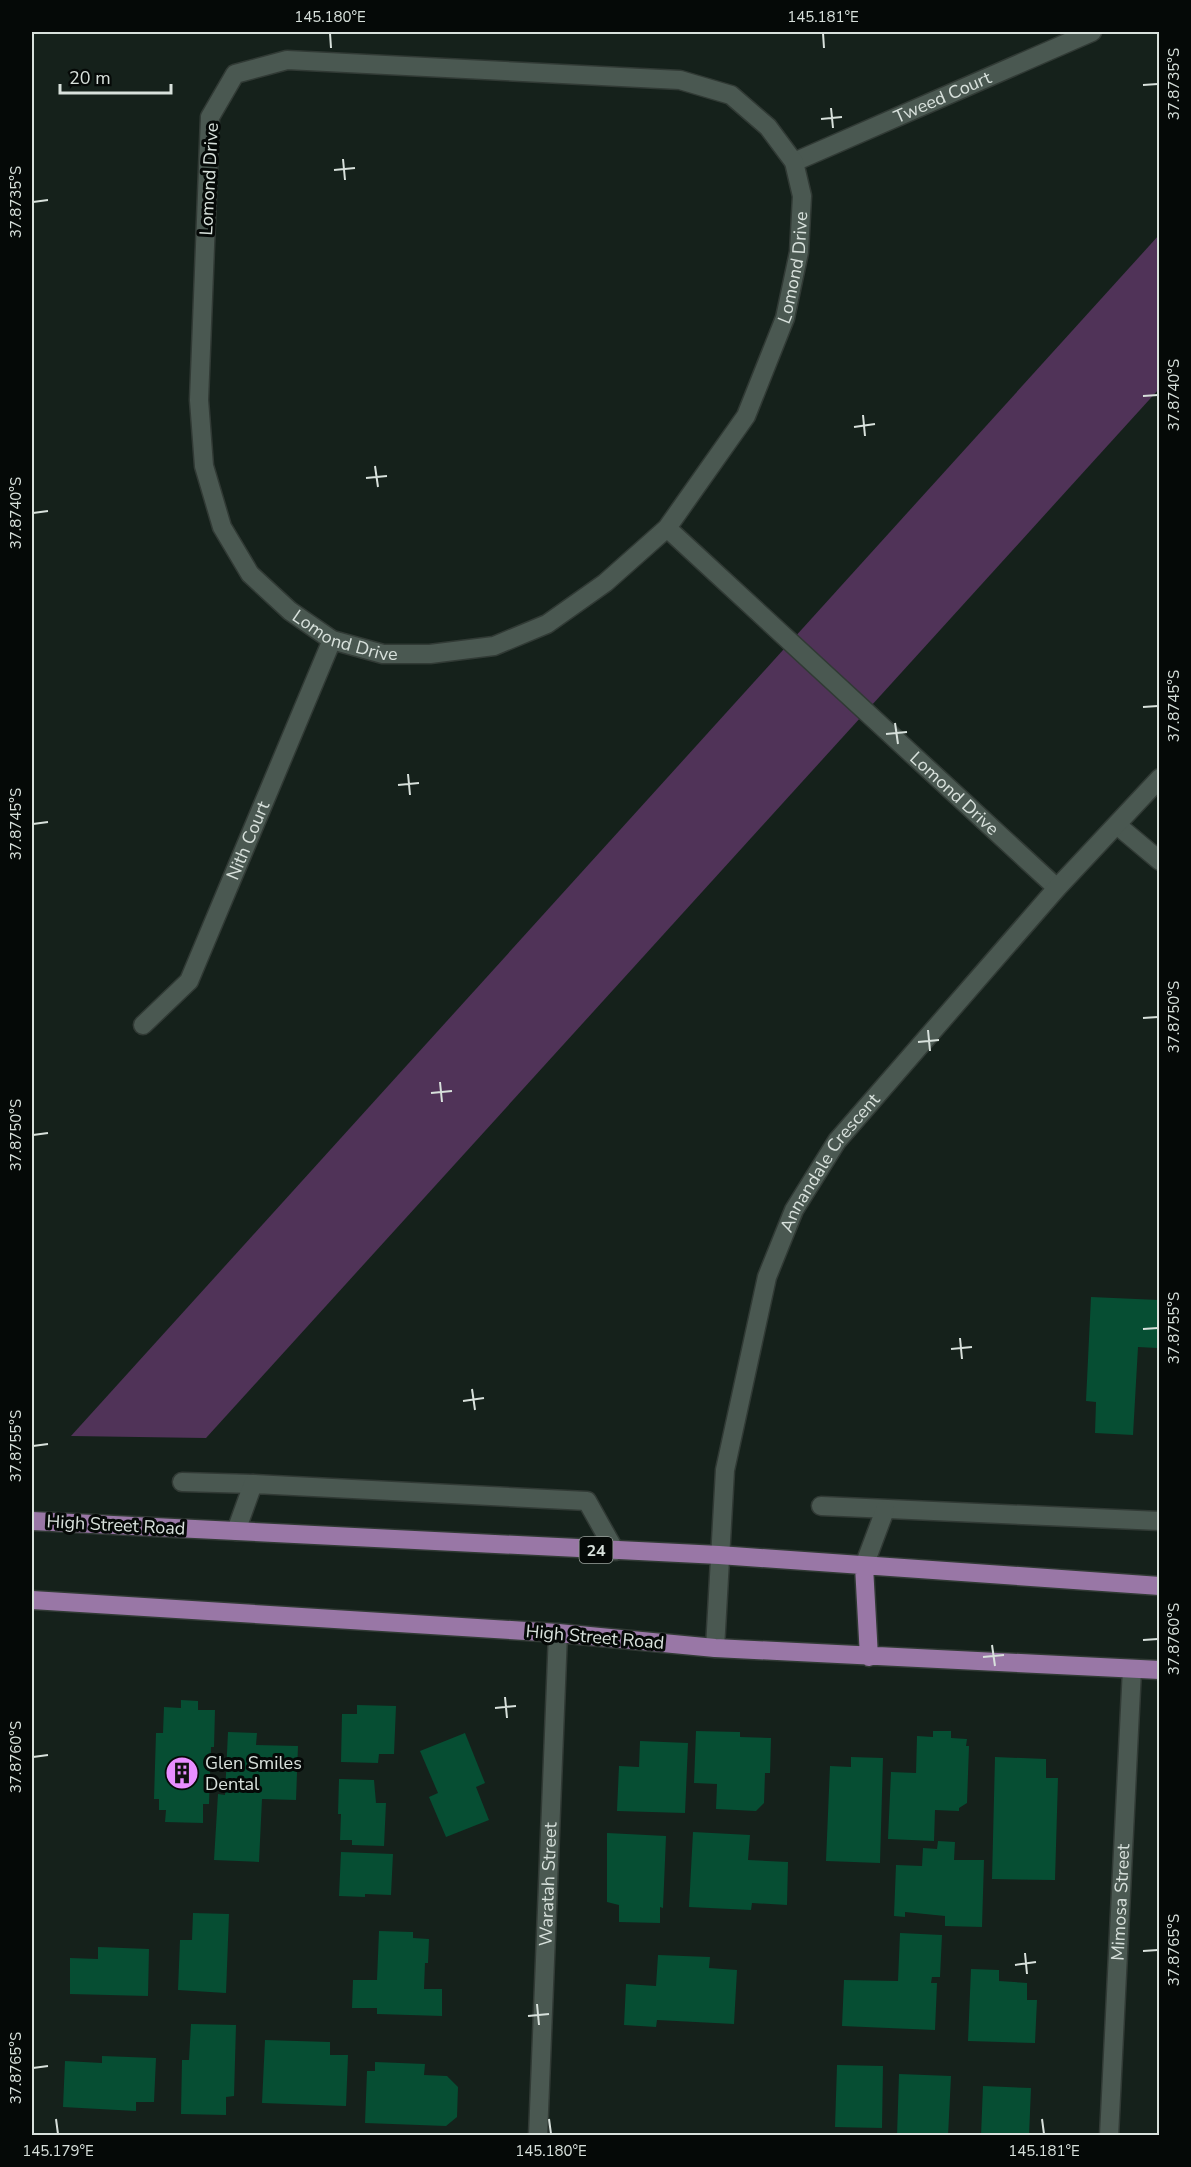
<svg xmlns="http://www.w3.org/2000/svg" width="1191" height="2167" font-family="'Nunito Sans',sans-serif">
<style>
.green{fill:#503358}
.building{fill:#064e33}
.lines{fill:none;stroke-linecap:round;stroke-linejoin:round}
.minor-casing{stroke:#313a35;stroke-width:21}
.major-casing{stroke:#313a35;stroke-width:21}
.minor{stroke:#4a5851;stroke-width:18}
.major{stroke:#9977a6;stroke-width:18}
.ticks{fill:none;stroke:#d8e1dc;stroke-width:2}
.labels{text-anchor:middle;stroke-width:6;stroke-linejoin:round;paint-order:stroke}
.shield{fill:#050907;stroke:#99a09c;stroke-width:1.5}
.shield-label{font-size:16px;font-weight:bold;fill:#d8e1dc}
.street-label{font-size:18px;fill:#d8e1dc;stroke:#050907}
.poi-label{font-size:18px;fill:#d8e1dc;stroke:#050907;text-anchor:start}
.neatline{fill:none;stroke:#d8e1dc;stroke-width:2}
.ticks-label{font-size:15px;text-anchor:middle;fill:#d8e1dc}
</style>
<rect width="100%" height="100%" fill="#15211b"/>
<path class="green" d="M1159,235V389L206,1438L71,1436Z"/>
<path class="building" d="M1091,1297L1159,1300L1157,1348L1138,1347L1133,1435L1095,1433L1096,1402L1086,1401Z
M181,1700L198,1701V1710H215L214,1747H211L209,1804H203V1823L165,1822L166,1810H159V1799H154L156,1733H163L164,1707L181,1708Z
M357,1705L396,1706L394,1754H379L378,1763L341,1762L342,1714H357Z
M696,1731L740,1732V1737L771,1738L770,1773H765L764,1803L756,1811L716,1809L717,1784L694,1783Z
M933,1731H951V1738L967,1739L966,1746H969L967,1803L959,1808V1811L935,1810L934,1841L888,1839L891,1772L916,1773L917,1736L933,1737Z
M228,1732L257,1733L256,1745L298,1746L296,1800L262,1799L259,1862L214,1860L218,1794L225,1795Z
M465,1733L485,1783L476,1787L489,1820L446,1837L429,1797L438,1793L420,1751Z
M640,1741L688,1743L685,1813L617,1811L619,1766L639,1767Z
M851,1757L883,1758L880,1863L826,1861L830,1766L851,1767Z
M995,1757L1046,1759V1778H1058L1055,1880L992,1879Z
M339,1779L374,1780L376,1803H386L384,1846L352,1845V1840H340L341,1814H338Z
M693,1832L750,1835L748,1860L788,1862L787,1905L752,1903L751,1910L689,1907Z
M607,1833L666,1836L663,1908L660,1907V1923L619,1922V1905L607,1902Z
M938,1841L955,1842L954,1860H984L982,1927L945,1926V1916L905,1912V1917L894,1916L896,1865L922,1866L923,1848L937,1849Z
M341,1852L393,1854L391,1895L365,1894V1897L339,1896Z
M193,1913L229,1914L226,1993L178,1990L180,1940H192Z
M379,1931L413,1932V1938L429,1939L428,1963H425L424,1989H442V2016L377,2014V2008H352L353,1980H377Z
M900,1933L942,1935L940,1977H932L931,1983H937L935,2030L842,2026L844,1980L898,1981Z
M98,1947L149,1949L148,1996L70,1994V1958L98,1959Z
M658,1955L710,1957L709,1968L737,1970L734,2024L657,2020L656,2027L624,2025L626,1984L656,1986Z
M971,1969L999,1970V1981L1027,1983V2000H1037L1035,2043L968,2041Z
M191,2024L236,2025L234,2096L226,2097V2115L181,2114L182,2060H189Z
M265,2040L330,2042V2055H348L346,2106L262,2103Z
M102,2056L156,2058L154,2102H136V2111L63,2107L65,2061L102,2063Z
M375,2062L425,2064L424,2075L447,2076L458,2087L457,2117L446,2126L365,2123L367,2071H375Z
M837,2065L883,2066L882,2128L835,2127Z
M899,2074L951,2076L948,2136H897Z
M983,2086L1031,2088L1029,2136H981Z"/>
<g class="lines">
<defs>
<g id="minor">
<path id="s1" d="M794,162L1092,32"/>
<path id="s2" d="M667,528L746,416L785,318L799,252L802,196L794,162L768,127L731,95L680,80L287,60L235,74L210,117L199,400L204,466L222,527L250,574L290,611L332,640L383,654H430L494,646L547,624L605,583L667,528L1057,888"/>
<path d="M1117,825L1160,861"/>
<path id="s3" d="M143,1025L189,981L332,640"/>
<path d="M182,1482L253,1484"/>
<path d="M821,1506L1160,1521"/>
<path d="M236,1531L253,1484L587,1501L615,1551"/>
<path d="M864,1566L885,1510"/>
<path id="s4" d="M715,1648L725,1470L767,1277L794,1210L837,1141L1057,888L1160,778"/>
<path id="s5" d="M538,2136L558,1633"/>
<path id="s6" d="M1109,2136L1132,1669"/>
</g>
<path id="major" d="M32,1521L719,1555L1160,1586
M864,1566L869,1657
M32,1600L558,1633L715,1648L1160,1670"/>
</defs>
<use href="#minor" class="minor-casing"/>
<use href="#major" class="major-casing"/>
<use href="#minor" class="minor"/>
<use href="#major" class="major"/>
</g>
<path class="ticks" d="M330,33L331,48M823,33L824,48M1143,85L1158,84M831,108L833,128M821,119L842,117M343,159L345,180M334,170L355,168M33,202L48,200M1143,396L1158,395M863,415L865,436M854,427L875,424M375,466L378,487M366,478L387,476M33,513L48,511M1143,707L1158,706M895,723L898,744M886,734L907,732M408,774L410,795M398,785L419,783M33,824L48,822M1143,1018L1158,1017M928,1030L930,1051M918,1042L939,1040M440,1082L442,1102M431,1093L452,1091M33,1135L48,1133M1143,1329L1158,1328M960,1338L962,1359M951,1349L972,1347M472,1389L475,1410M463,1401L484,1398M33,1446L48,1444M1143,1640L1158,1639M992,1645L995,1666M983,1657L1004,1655M505,1697L507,1718M495,1708L516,1706M33,1757L48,1755M1143,1951L1158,1950M1025,1953L1027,1974M1015,1965L1036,1962M537,2004L539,2025M528,2016L549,2014M33,2068L48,2066M56,2119L58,2134M549,2119L551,2134M1042,2119L1044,2134"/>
<defs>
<symbol id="building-disc" viewBox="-11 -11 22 22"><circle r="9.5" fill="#e88eff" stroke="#050907"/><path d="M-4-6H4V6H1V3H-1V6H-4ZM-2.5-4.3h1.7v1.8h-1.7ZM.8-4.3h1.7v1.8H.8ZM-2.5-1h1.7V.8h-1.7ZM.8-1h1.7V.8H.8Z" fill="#111"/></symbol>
</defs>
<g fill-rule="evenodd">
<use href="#building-disc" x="163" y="1754" width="38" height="38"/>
</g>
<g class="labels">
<rect class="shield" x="579.5" y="1537" width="33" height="26" rx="4.5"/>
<g class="shield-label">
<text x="596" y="1556">24</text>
</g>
<g class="street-label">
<text dy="6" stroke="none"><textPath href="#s1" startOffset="162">Tweed Court</textPath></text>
<text transform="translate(209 179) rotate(-87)" y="6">Lomond Drive</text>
<text dy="6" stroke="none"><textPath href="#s2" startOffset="294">Lomond Drive</textPath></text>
<text dy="6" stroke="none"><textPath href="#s2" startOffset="1628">Lomond Drive</textPath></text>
<text dy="6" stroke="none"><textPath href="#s2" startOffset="2384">Lomond Drive</textPath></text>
<text dy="6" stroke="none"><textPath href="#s3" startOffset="216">Nith Court</textPath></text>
<text dy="6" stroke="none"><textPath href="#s4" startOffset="507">Annandale Crescent</textPath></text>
<text transform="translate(116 1525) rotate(3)" y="6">High Street Road</text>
<text transform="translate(595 1637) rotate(5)" y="6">High Street Road</text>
<text dy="6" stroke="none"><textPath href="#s5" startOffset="252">Waratah Street</textPath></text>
<text dy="6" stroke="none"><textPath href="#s6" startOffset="234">Mimosa Street</textPath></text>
</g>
<g class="poi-label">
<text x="205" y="1769">Glen Smiles<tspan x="205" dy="21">Dental</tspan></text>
</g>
</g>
<rect width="1191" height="2167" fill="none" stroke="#050907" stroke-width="66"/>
<path d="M60 84v9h111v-9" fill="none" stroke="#d8e1dc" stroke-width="3"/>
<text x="69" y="84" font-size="18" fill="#d8e1dc" stroke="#050907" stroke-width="4.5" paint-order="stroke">20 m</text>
<rect x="33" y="33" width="1125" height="2101" class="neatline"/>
<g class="ticks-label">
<text x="330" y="22">145.180°E</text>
<text x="823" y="22">145.181°E</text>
<text transform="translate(1174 84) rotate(-90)" y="5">37.8735°S</text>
<text transform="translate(16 202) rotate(-90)" y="5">37.8735°S</text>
<text transform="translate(1174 395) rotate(-90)" y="5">37.8740°S</text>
<text transform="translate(16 513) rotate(-90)" y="5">37.8740°S</text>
<text transform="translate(1174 706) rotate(-90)" y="5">37.8745°S</text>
<text transform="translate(16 824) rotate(-90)" y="5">37.8745°S</text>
<text transform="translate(1174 1017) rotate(-90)" y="5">37.8750°S</text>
<text transform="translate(16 1135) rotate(-90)" y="5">37.8750°S</text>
<text transform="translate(1174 1328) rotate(-90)" y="5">37.8755°S</text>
<text transform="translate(16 1446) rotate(-90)" y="5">37.8755°S</text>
<text transform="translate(1174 1639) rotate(-90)" y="5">37.8760°S</text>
<text transform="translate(16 1757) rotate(-90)" y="5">37.8760°S</text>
<text transform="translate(1174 1950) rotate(-90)" y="5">37.8765°S</text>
<text transform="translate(16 2068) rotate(-90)" y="5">37.8765°S</text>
<text x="58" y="2156">145.179°E</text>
<text x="551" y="2156">145.180°E</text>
<text x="1044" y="2156">145.181°E</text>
</g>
</svg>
